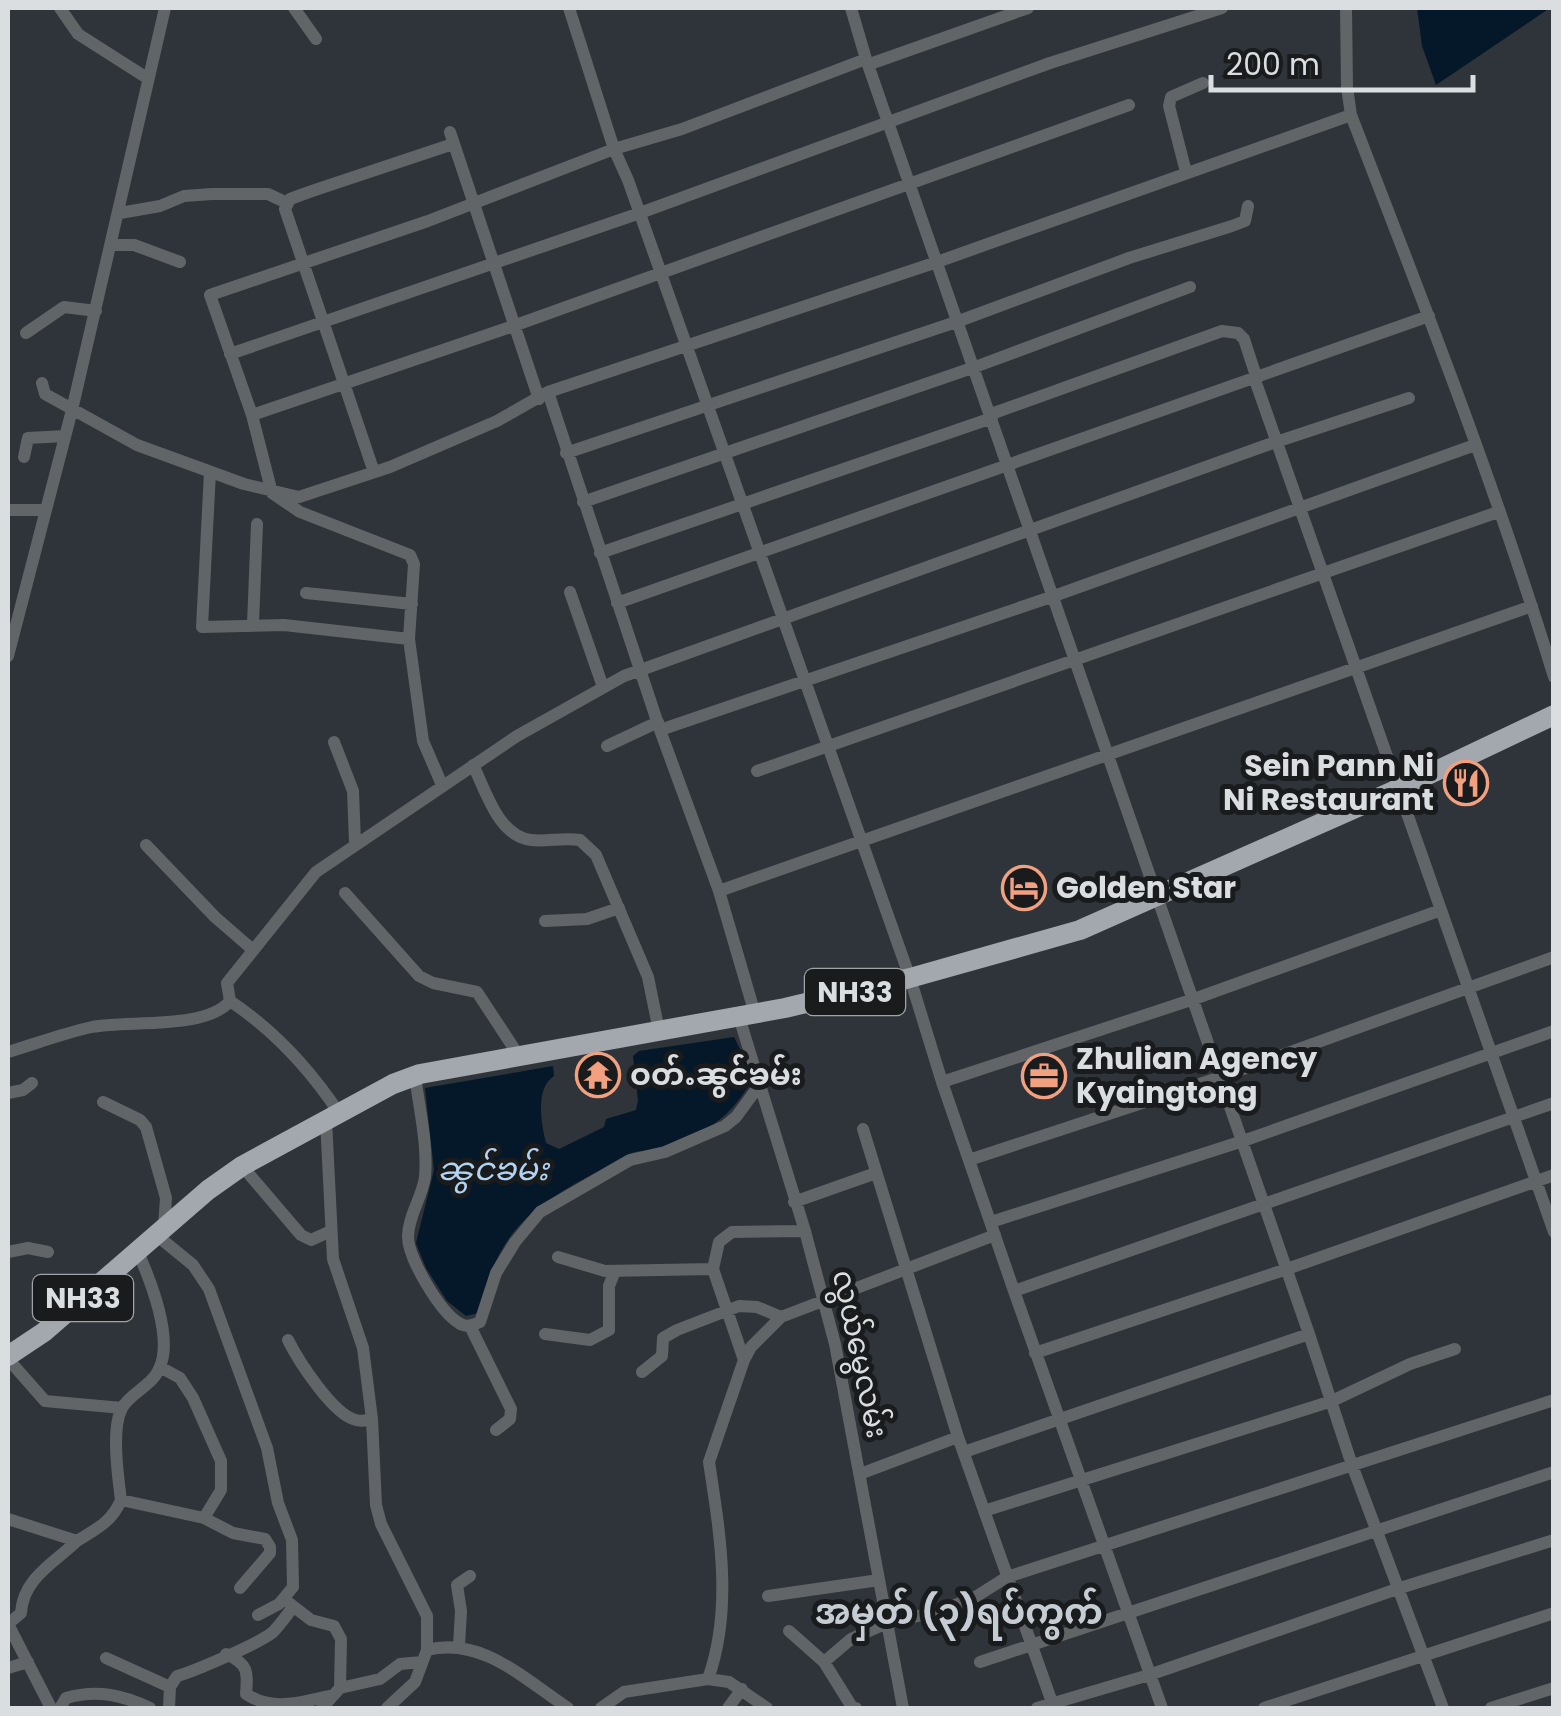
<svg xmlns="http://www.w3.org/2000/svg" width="1561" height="1716" font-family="Poppins,'Noto Sans Myanmar',sans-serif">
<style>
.water{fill:#041829}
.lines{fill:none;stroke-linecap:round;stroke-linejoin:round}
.minor{stroke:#626567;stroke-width:12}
.highway{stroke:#a2a8ae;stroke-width:20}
.labels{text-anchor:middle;stroke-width:10;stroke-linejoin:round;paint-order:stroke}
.shield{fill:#191b1d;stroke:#a0a4a6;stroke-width:2.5}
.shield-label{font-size:28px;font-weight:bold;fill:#dadee1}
.poi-label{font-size:30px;font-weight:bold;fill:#dadee1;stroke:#191b1d;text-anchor:start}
.street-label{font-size:30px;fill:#dadee1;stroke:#191b1d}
.water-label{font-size:32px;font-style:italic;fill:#b2d3f1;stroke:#191b1d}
.quarter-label{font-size:35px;font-weight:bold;fill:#c5ccd3;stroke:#191b1d}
</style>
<rect width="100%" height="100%" fill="#2e3439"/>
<path class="water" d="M1417,8H1550L1436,85L1422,46Z
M734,1037L754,1077C729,1120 707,1133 659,1148C649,1151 638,1150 629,1154C616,1160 603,1169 589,1176C521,1213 498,1237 478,1313L466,1316L447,1301L426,1268L416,1243L434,1170L425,1088L553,1066L554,1076C535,1088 541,1123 546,1143L559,1149L604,1127L606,1119L636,1110L638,1100L633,1056L639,1051Z"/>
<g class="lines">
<path class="minor" d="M60,8L78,34L147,78
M294,8L316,39
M569,8L614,149L628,180L910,978L942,1082L1014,1291L1162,1708
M851,8L866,59
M1346,8L1347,87L1351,115C1423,301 1496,487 1554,677
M870,64L1028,8
M450,132L539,399
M1186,172L1169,106L1171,97L1203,83
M120,213L160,206L184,196L212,194H268L287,203
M112,245H134L180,262
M26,333L64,307L96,311
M230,354L640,213L1050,63L1222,8
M1255,380L1554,1232
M42,383L45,394L137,445L244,484L299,497L390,467L497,421L548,392L937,262L1351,115
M548,392L660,730L719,891L755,1014
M991,414L1222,331L1238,333L1244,339L1257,379
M252,415L516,325L1129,105
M566,453L959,321L1129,258L1232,226L1245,221L1248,206
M24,457L28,438L65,436
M210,472L202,627L284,625L409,639
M374,472L285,209L290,199L312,191L453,144
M583,502L975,367L1190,287
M8,510H46
M600,553L992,418
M570,592L603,687
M306,593L412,604
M617,603L1429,316
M253,624L257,524
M8,656L72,410L165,8
M660,730L1054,596L1475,445
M334,742L353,791L355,843
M607,746L658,722
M473,765C486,791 498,836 531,840C547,842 563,837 580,840L596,855L648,977L659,1031
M757,771L1498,512
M442,785L423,741L409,639L414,564L410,555L300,512L272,493L252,415L210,295L428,221L614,149L682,129L866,59L1309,1334L1352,1465L1443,1708
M146,845L215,917L253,950
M719,891L1532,606
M345,893L419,976L433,983L477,992L519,1056
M545,921L587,919L619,908
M230,1001C275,1031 309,1068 339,1113
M739,1017L805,1231L835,1344L903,1708
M8,1052C35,1044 64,1033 92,1027C128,1020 206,1030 230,1001L227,983L316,872L517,736L624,676L1267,445L1409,398
M415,1075C419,1108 428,1144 425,1177C422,1198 408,1216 408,1237C408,1258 440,1312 459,1323C466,1328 473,1325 480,1322L496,1273L515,1242L540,1212L630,1160L665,1152L725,1126L736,1117L761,1083
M942,1082L1194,999L1441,910
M8,1093L23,1090L32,1083
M103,1102L140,1120L146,1127L166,1198L164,1227
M326,1120L333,1259L363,1348L372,1419L376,1505L381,1524L427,1616V1650L415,1682L387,1708
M863,1129L958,1437L1054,1708
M969,1160L1221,1077L1554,957
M242,1166L301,1235L311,1240L331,1231
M794,1202L876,1173
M991,1222L1243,1141L1554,1031
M155,1234L193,1265L209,1289L267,1448L278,1503L292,1540L293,1587L279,1604L258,1615
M8,1252L28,1248L48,1252
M558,1257L605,1271L713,1269
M1014,1291L1554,1103
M470,1326L511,1409L510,1419L496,1430
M545,1334L590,1340L609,1330V1286L615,1271
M288,1340C298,1360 333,1415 356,1420C361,1422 367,1420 372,1419
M1035,1353L1287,1269L1554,1175
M8,1359L45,1401L122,1408
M744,1360L713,1269L719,1242L732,1232L805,1231
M160,1367L180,1378L193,1398L221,1461V1490L204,1518
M642,1372L662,1356L663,1338L677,1330L739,1306L757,1307L781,1317
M964,1452L1309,1334
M860,1474L958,1437
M121,1500L204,1518L233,1533L265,1539L270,1547V1553L240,1588
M984,1511L1332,1401L1410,1364L1455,1349
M8,1519L77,1541C96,1529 112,1522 121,1500C118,1477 111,1428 122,1408C130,1393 152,1386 159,1369C174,1339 150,1279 137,1250
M768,1596L879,1580
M289,1603L311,1620L334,1626L341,1639L340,1688L322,1708
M789,1631L824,1662L852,1707L856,1708
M459,1646L461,1611L457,1585L470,1576
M427,1650C482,1636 525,1680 568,1708
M226,1654C248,1664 248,1671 246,1694C273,1712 303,1702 333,1695
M106,1658L170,1687
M824,1662L851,1639L887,1623L940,1611L977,1596L1007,1577L1554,1400
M980,1662L1554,1472
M8,1668L28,1662
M708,1679L729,1682L767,1708
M340,1688L380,1679L400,1664L422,1662
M51,1708L8,1624L21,1613C23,1578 54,1563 77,1541
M60,1708L66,1698C97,1689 122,1695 150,1708
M169,1708L170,1687L177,1676C193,1672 262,1642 273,1632C280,1625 287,1615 293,1607
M601,1708L624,1692L708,1679C733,1609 720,1534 709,1462L744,1360L751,1347L781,1317L995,1235
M728,1708L742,1689
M1037,1708L1149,1675L1400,1588L1554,1540
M1264,1708L1554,1613
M1491,1708L1554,1688"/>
<path class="highway" d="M8,1356L44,1332L208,1190L242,1166L393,1084L420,1074L785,1008L910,978L1080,930L1396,790L1554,715"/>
</g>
<defs>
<symbol id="restaurant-ring" viewBox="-11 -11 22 22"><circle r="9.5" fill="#191b1d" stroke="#f2a07f" stroke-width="1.5"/><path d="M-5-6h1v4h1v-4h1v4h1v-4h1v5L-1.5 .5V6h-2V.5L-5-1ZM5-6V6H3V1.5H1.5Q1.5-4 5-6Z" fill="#f2a07f"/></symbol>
<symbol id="hotel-ring" viewBox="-11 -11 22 22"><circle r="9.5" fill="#191b1d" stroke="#f2a07f" stroke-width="1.5"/><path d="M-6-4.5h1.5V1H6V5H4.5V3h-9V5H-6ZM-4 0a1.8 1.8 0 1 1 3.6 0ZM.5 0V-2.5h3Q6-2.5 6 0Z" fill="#f2a07f"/></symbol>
<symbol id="temple-ring" viewBox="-11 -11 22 22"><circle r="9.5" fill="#191b1d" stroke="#f2a07f" stroke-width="1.5"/><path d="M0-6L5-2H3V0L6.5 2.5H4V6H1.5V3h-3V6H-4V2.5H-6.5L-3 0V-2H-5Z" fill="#f2a07f"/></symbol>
<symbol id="office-ring" viewBox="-11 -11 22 22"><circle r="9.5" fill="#191b1d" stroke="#f2a07f" stroke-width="1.5"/><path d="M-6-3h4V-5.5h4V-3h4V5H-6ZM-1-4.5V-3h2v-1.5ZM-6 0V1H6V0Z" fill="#f2a07f"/></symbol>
</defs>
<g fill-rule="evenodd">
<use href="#restaurant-ring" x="1441" y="758" width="50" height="50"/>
<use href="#hotel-ring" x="999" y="863" width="50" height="50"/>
<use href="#temple-ring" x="573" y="1050" width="50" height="50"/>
<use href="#office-ring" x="1019" y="1051" width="50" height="50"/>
</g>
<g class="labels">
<g class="shield">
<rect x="805" y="969" width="100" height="46" rx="8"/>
<rect x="33" y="1275" width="100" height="46" rx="8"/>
</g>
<g class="shield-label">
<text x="855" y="1002">NH33</text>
<text x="83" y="1308">NH33</text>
</g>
<g class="poi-label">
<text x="1434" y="776" text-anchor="end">Sein Pann Ni<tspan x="1434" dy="34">Ni Restaurant</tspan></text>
<text x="1056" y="898">Golden Star</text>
<text x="1076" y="1069">Zhulian Agency<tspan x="1076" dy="34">Kyaingtong</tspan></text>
<text x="630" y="1085">ဝတ်ႉၼွင်ၶမ်း</text>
</g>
<g class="street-label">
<text transform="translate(860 1354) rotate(78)" y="10">လွယ်မွေလမ်း</text>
</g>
<g class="water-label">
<text x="493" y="1180">ၼွင်ၶမ်း</text>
</g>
<g class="quarter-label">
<text x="959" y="1624">အမှတ် (၃)ရပ်ကွက်</text>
</g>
</g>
<rect width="1561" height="1716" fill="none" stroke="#dadee1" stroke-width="20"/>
<path d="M1211 75v15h262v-15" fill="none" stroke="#dadee1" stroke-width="5"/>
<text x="1226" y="75" font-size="30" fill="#dadee1" stroke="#191b1d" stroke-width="8" paint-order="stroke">200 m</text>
</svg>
